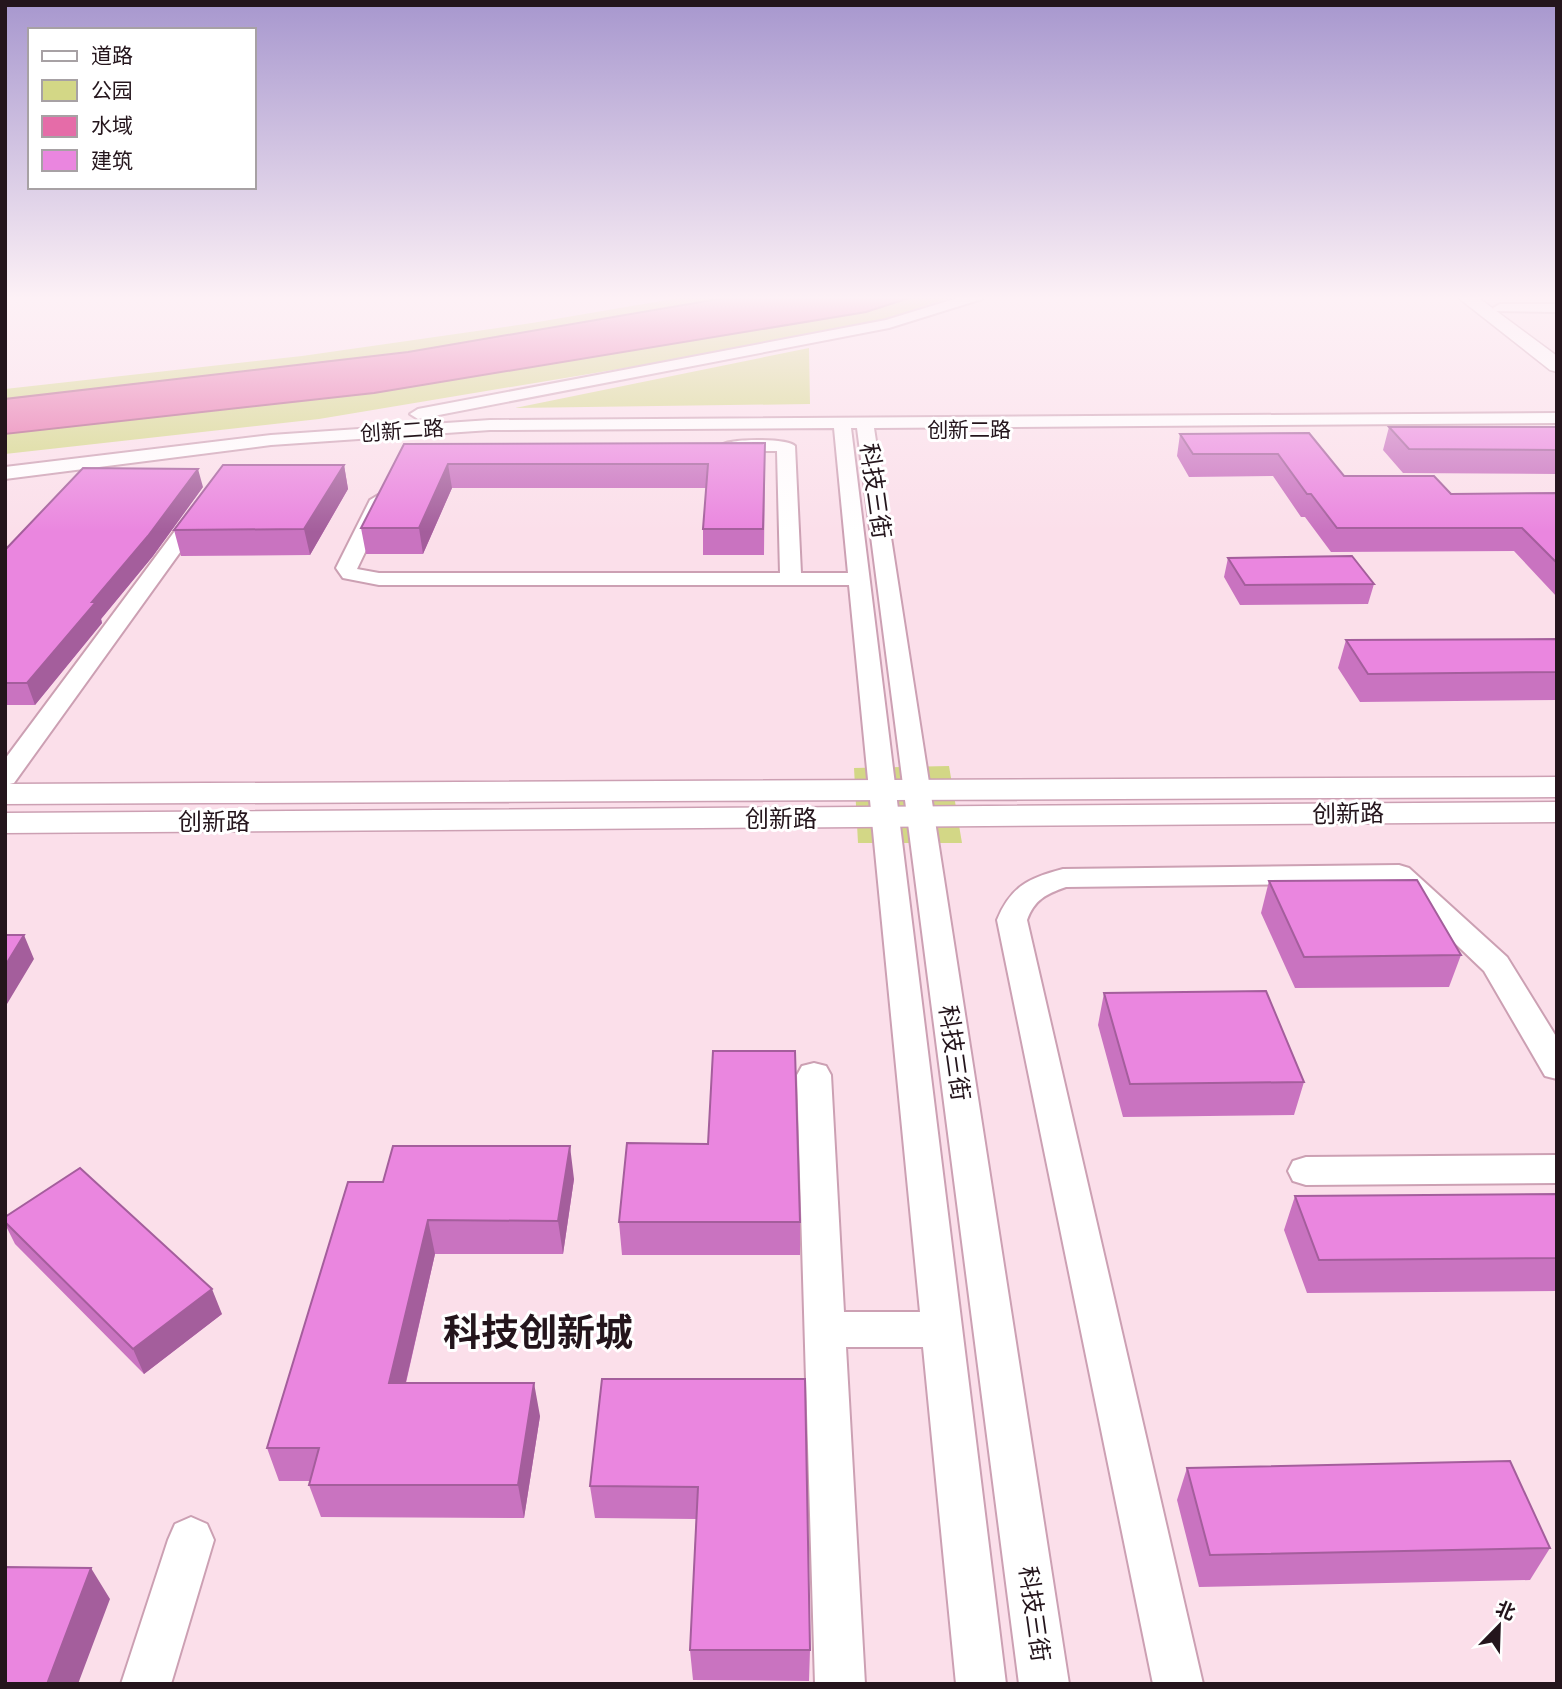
<svg xmlns="http://www.w3.org/2000/svg" width="1562" height="1689" font-family="Helvetica,'Noto Sans SC',sans-serif">
<style>
.green{fill:#d3d786}
.water{fill:#e56ca8;stroke:#ab527e;stroke-width:2}
.lines{fill:none;stroke-linecap:round;stroke-linejoin:round}
.minor-casing{stroke:#cca0b3;stroke-width:4}
.major-casing{stroke:#cca0b3;stroke-width:3}
.minor{fill:#fff;fill-rule:evenodd}
.major{fill:#fff;fill-rule:evenodd}
.wall{fill:#c973c0}
.shaded-wall{fill:#a45e9c}
.building{fill:#ea86df;stroke:#a45e9c;stroke-width:2}
.labels{text-anchor:middle;stroke-width:6;stroke-linejoin:round;paint-order:stroke}
.far-street-label{font-size:21px;fill:#24151c;stroke:#fff}
.street-label{font-size:24px;fill:#24151c;stroke:#fff}
.near-district-label{font-size:38px;font-weight:bold;fill:#24151c;stroke:#fff}
</style>
<rect width="100%" height="100%" fill="#fbdfea"/>
<path class="green" d="M690,296H955L852,330L319,419L5,454V389L302,356L532,323Z
M809,348L810,404L515,408Z
M949,766L962,843H858L854,768Z"/>
<path class="water" d="M736,296H915L866,312L374,393L5,434V399L408,352Z"/>
<g class="lines">
<defs>
<path id="minor" d="M964,296H984L982,299L889,328L418,419L410,414L418,409L886,320Z
M1500,304H1557V312L1495,311L1493,308Z
M1557,413V423L874,428L1069,1684H1019L857,428H851L1006,1684H956L923,1347H846L865,1684H815L797,1075L802,1066L814,1063L826,1066L831,1075L844,1312H920L849,585H379L343,578L336,568L370,500L380,494L390,500L357,569L379,573H780L777,451H729L720,446C728,438 787,438 795,446L801,573H848L834,428L490,430L271,445L5,479V467L271,435L490,420Z
M199,506L209,512L14,783L5,785V759L192,508Z
M1399,865L1409,868L1507,957L1557,1038V1079L1545,1076L1484,971L1392,883L1066,887C1046,894 1034,900 1027,920L1203,1684H1153L997,920C1011,886 1029,878 1063,869Z
M1557,1155V1183L1306,1185L1293,1181L1288,1171L1293,1161L1306,1157Z
M191,1517L207,1524L214,1540L171,1684H121L168,1540L175,1524Z"/>
<path id="major" d="M1456,296H1476L1557,356V372L1550,370Z
M1557,777V797L5,804V784Z
M1557,802V822L5,833V813Z"/>
</defs>
<use href="#minor" class="minor-casing"/>
<use href="#major" class="major-casing"/>
<use href="#minor" class="minor"/>
<use href="#major" class="major"/>
</g>
<path class="wall" d="M1389,427H1557V474L1403,473L1383,450Z
M1309,433L1344,476L1451,494L1557,493V597L1514,551L1331,552L1305,517H1301L1273,476L1189,477L1177,456L1180,434Z
M765,443L764,555H703V529L706,488H452L423,554H366L361,528L404,444Z
M344,465L348,489L310,555L181,556L174,530Z
M203,487L153,556L101,619L102,623L35,705H5V550Z
M1228,558L1374,584L1368,604L1240,605L1224,577Z
M1557,639V700L1360,702L1338,668L1346,640Z
M1269,881L1461,955L1449,987L1295,988L1261,913Z
M1104,993L1304,1082L1294,1115L1123,1117L1098,1025Z
M708,1144L800,1222V1255H622L619,1222Z
M574,1179L563,1254H435L406,1383L540,1416L524,1518L321,1517L309,1485L310,1481H279L267,1448L383,1182Z
M1557,1194V1291L1307,1293L1284,1230L1295,1196Z
M5,1217L222,1314L144,1374L15,1244L5,1224Z
M805,1379L810,1650L809,1681L693,1680L690,1650L696,1519L595,1518L590,1486Z
M1187,1468L1550,1548L1530,1580L1199,1587L1177,1500Z"/>
<path class="shaded-wall" d="M448,464L452,488L423,554L419,528Z
M344,465L348,489L310,555L304,529Z
M198,469L203,487L153,556L101,619L102,623L35,705L27,683Z
M24,935L34,959L7,1004L5,1001V966Z
M570,1146L574,1179L563,1254L558,1221Z
M428,1220L435,1254L398,1416L389,1383Z
M212,1289L222,1314L144,1374L133,1349Z
M534,1383L540,1416L524,1518L518,1485Z
M91,1568L110,1599L78,1684H47Z"/>
<path class="building" d="M1389,427H1557V450L1409,449Z
M1309,433L1344,476H1434L1451,494L1557,493V563L1522,528H1337L1311,494H1307L1278,454H1193L1180,434Z
M765,443L763,529H703L708,464H448L419,528H361L404,444Z
M223,465H344L304,529L174,530Z
M83,468L198,469L148,536L92,602H96L27,683H5V550Z
M1352,556L1374,584L1245,585L1228,558Z
M1557,639V672L1368,674L1346,640Z
M1417,880L1461,955L1304,957L1269,881Z
M5,935H24L5,966Z
M1266,991L1304,1082L1130,1084L1104,993Z
M713,1051H795L800,1222H619L627,1143L708,1144Z
M393,1146H570L558,1221L428,1220L389,1383H534L518,1485H309L319,1448H267L348,1182H383Z
M80,1168L212,1289L133,1349L5,1222V1217Z
M1557,1194V1258L1319,1260L1295,1196Z
M602,1379H805L810,1650H690L698,1487L590,1486Z
M1510,1461L1550,1548L1210,1555L1187,1468Z
M5,1567L91,1568L47,1684H5Z"/>
<linearGradient id="sky" x2="0" y2="1"><stop stop-color="#a797ce"/><stop offset="0.56" stop-color="#fdf1f6"/><stop offset="1" stop-color="#fdf1f6" stop-opacity="0"/></linearGradient>
<rect width="1562" height="532" fill="url(#sky)"/>
<g class="labels">
<g class="far-street-label">
<text x="969" y="437">创新二路</text>
<text transform="translate(402 431) rotate(-4)" y="7">创新二路</text>
</g>
<g class="street-label">
<text transform="translate(875 491) rotate(82)" y="8">科技三街</text>
<text transform="translate(1348 814) rotate(-1)" y="8">创新路</text>
<text x="781" y="827">创新路</text>
<text x="214" y="830">创新路</text>
<text transform="translate(954 1053) rotate(82)" y="8">科技三街</text>
<text transform="translate(1034 1614) rotate(82)" y="8">科技三街</text>
</g>
<g class="near-district-label">
<text x="538" y="1346">科技创新城</text>
</g>
</g>
<rect width="1562" height="1689" fill="none" stroke="#24151c" stroke-width="14"/>
<rect x="28" y="28" width="228" height="161" fill="#ffffff" stroke="#a7a1a4" stroke-width="2"/>
<rect x="42" y="51" width="35" height="10" fill="#ffffff" stroke="#a7a1a4" stroke-width="2"/>
<text x="91" y="63" font-size="21" fill="#24151c">道路</text>
<rect x="42" y="80" width="35" height="21" fill="#d3d786" stroke="#a7a1a4" stroke-width="2"/>
<text x="91" y="98" font-size="21" fill="#24151c">公园</text>
<rect x="42" y="116" width="35" height="21" fill="#e56ca8" stroke="#a7a1a4" stroke-width="2"/>
<text x="91" y="133" font-size="21" fill="#24151c">水域</text>
<rect x="42" y="150" width="35" height="21" fill="#ea86df" stroke="#a7a1a4" stroke-width="2"/>
<text x="91" y="168" font-size="21" fill="#24151c">建筑</text>
<g transform="translate(1499 1626) rotate(23)" stroke="#ffffff" stroke-width="5" paint-order="stroke">
<path d="M0-5L12 26L0 18L-12 26Z" fill="#24151c"/>
<text y="-10" font-size="19" font-weight="bold" text-anchor="middle" fill="#24151c">北</text>
</g>
</svg>
